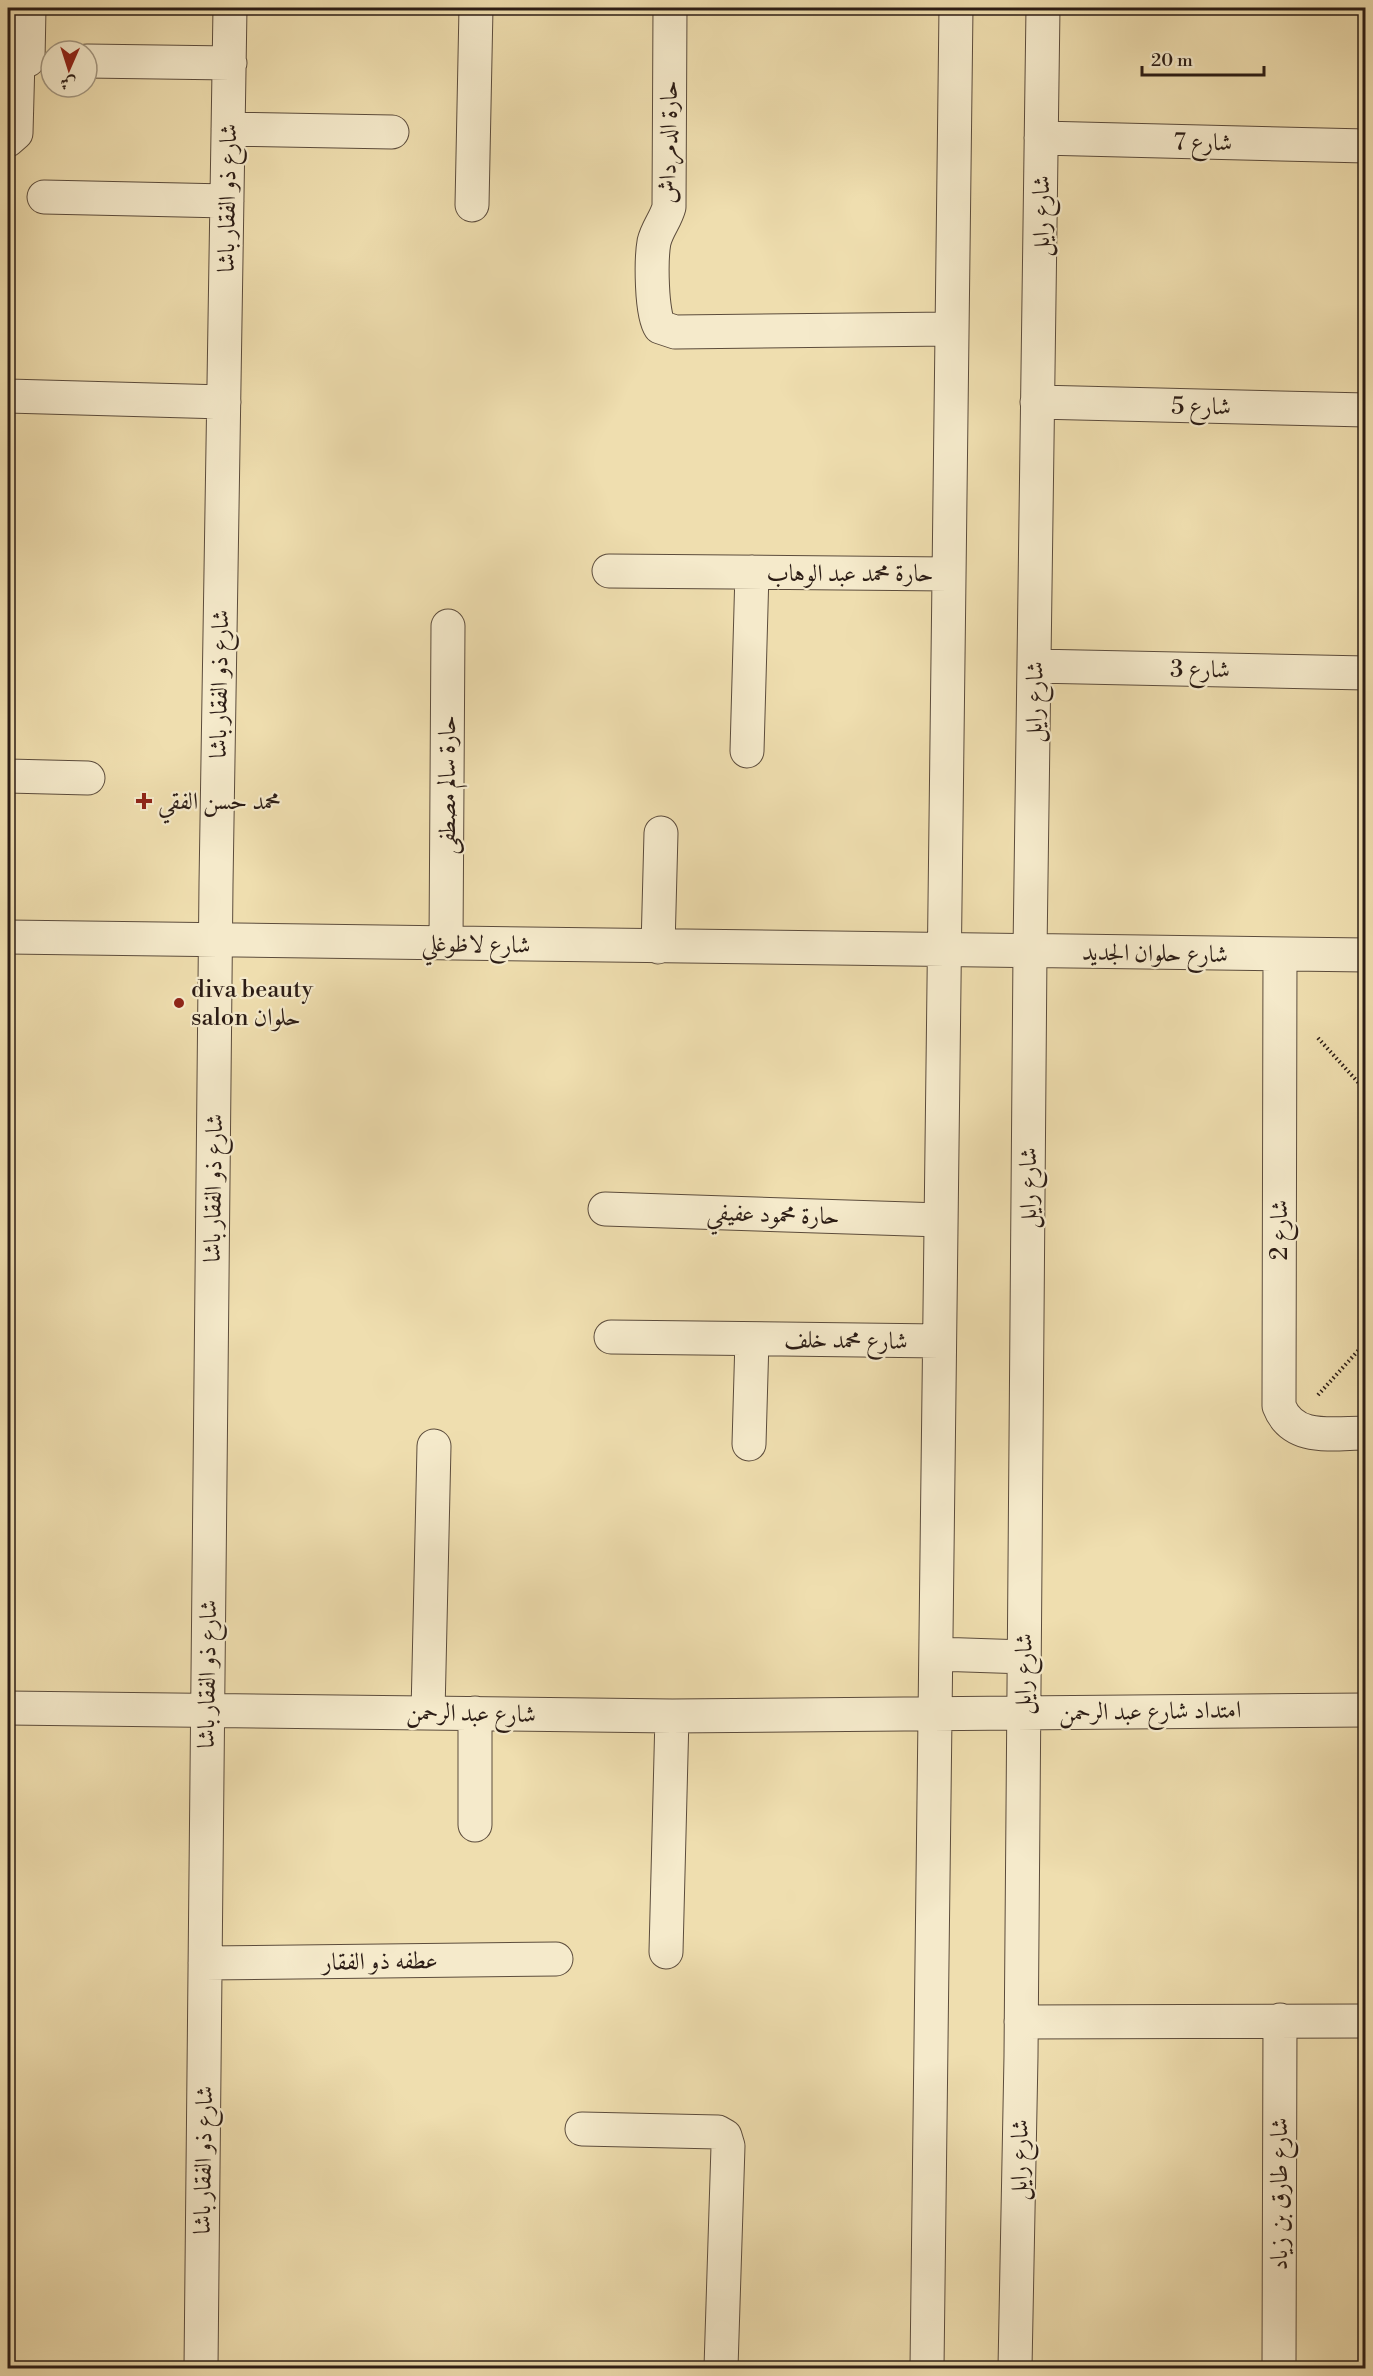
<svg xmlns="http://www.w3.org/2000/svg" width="1373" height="2376" font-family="'Libre Bodoni',Amiri,serif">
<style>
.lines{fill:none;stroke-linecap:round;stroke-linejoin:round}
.minor-casing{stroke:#5c4c3c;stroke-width:35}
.path{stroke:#2b1c15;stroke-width:4;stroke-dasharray:1.5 3;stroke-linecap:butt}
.minor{stroke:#f5eacb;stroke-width:33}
.poi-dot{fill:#8f2418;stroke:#f5eacb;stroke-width:2}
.labels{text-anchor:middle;stroke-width:4.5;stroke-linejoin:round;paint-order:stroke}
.street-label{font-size:24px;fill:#2b1c15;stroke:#f5eacb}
.poi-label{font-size:24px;fill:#2b1c15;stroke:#f5eacb;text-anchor:start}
</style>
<rect width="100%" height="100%" fill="#efdeaf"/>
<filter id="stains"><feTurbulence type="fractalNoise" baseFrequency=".00333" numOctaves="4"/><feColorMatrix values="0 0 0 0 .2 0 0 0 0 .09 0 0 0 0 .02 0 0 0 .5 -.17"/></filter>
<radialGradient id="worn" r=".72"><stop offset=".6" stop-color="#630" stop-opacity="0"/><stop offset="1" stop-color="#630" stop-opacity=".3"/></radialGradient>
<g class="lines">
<defs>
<path id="minor" d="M670,8L669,207C666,219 657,229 654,242C651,259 651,314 660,327L675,332L951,329
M28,60L29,8
M87,61L230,63
M228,129L392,132
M1041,138L1366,146
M8,140L16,133L18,59
M44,197L227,201
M472,205L476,8
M8,396L224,402
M1037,402L1366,410
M609,571L948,574
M1034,666L1366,673
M747,751L752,572
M8,776L88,778
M8,937L1366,955
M446,943L448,626
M658,947L661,833
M1280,954L1279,1406C1293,1442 1333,1433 1366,1433
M605,1209L941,1220
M611,1337L939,1341
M749,1444L752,1339
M936,1654L1023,1657
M8,1708L672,1716L1366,1710
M428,1713L434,1446
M475,1713V1825
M666,1952L672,1716
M205,1963L556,1959
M1021,2022L1366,2021
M582,2129L718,2132L725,2136L728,2146L721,2368
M201,2368L216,884L230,8
M927,2368L956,8
M1015,2368L1021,2056L1030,951L1043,8
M1279,2368L1280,2020"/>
</defs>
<use href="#minor" class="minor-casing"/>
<path class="path" d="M1318,1038L1366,1091
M1318,1395L1366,1342"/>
<use href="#minor" class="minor"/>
</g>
<g class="poi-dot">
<path d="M141 792h6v6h6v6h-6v6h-6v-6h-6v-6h6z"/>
<circle cx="179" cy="1003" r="6"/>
</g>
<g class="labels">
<g class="street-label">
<text transform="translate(668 142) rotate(-89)" y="8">حارة الدمرداش</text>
<text transform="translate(1203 142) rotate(1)" y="8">شارع 7</text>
<text transform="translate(227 198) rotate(-89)" y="8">شارع ذو الفقار باشا</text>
<text transform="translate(1041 216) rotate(-90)" y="8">شارع رايل</text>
<text transform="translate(1201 406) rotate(1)" y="8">شارع 5</text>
<text x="850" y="581">حارة محمد عبد الوهاب</text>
<text transform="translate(1200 669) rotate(1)" y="8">شارع 3</text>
<text transform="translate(219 684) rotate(-89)" y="8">شارع ذو الفقار باشا</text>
<text transform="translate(1034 702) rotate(-89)" y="8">شارع رايل</text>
<text transform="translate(447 785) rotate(-90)" y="8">حارة سالم مصطفى</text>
<text transform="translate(476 944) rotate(1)" y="8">شارع لاظوغلي</text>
<text transform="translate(1155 953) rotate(1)" y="8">شارع حلوان الجديد</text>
<text transform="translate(213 1188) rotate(-89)" y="8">شارع ذو الفقار باشا</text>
<text transform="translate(1028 1188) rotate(-90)" y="8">شارع رايل</text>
<text transform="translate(773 1214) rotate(2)" y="8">حارة محمود عفيفي</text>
<text transform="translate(1279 1230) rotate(-90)" y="8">شارع 2</text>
<text transform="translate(846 1340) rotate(1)" y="8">شارع محمد خلف</text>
<text transform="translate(207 1674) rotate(-89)" y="8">شارع ذو الفقار باشا</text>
<text transform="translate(1023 1674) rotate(-89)" y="8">شارع رايل</text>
<text transform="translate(1150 1711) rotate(-1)" y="8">امتداد شارع عبد الرحمن</text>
<text transform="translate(471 1713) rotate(1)" y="8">شارع عبد الرحمن</text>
<text transform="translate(380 1961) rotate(-1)" y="8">عطفه ذو الفقار</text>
<text transform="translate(203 2160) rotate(-89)" y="8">شارع ذو الفقار باشا</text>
<text transform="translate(1019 2160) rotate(-89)" y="8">شارع رايل</text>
<text transform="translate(1279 2194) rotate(-90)" y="8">شارع طارق بن زياد</text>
</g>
<g class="poi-label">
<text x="158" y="809">محمد حسن الفقي</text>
<text x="191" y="997">diva beauty<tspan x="191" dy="28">salon حلوان</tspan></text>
</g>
</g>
<rect width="1373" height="2376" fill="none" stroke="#efdeaf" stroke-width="30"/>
<rect x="9" y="9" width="1355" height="2358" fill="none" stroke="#2b1c15" stroke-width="3"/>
<rect x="15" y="15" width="1343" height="2346" fill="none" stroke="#2b1c15" stroke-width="1.5"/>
<g transform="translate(69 69) rotate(183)"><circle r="28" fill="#f5eacb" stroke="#a49882" stroke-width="1.5"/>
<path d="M0-4.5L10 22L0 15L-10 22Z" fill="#8f2418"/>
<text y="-9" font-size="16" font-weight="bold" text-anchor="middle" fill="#2b1c15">ش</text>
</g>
<path d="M1142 66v9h122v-9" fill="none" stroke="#2b1c15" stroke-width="3"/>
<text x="1151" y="66" font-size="18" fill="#2b1c15" stroke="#f5eacb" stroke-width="4.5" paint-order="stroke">20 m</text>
<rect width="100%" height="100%" filter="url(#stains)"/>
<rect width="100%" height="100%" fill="url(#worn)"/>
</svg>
